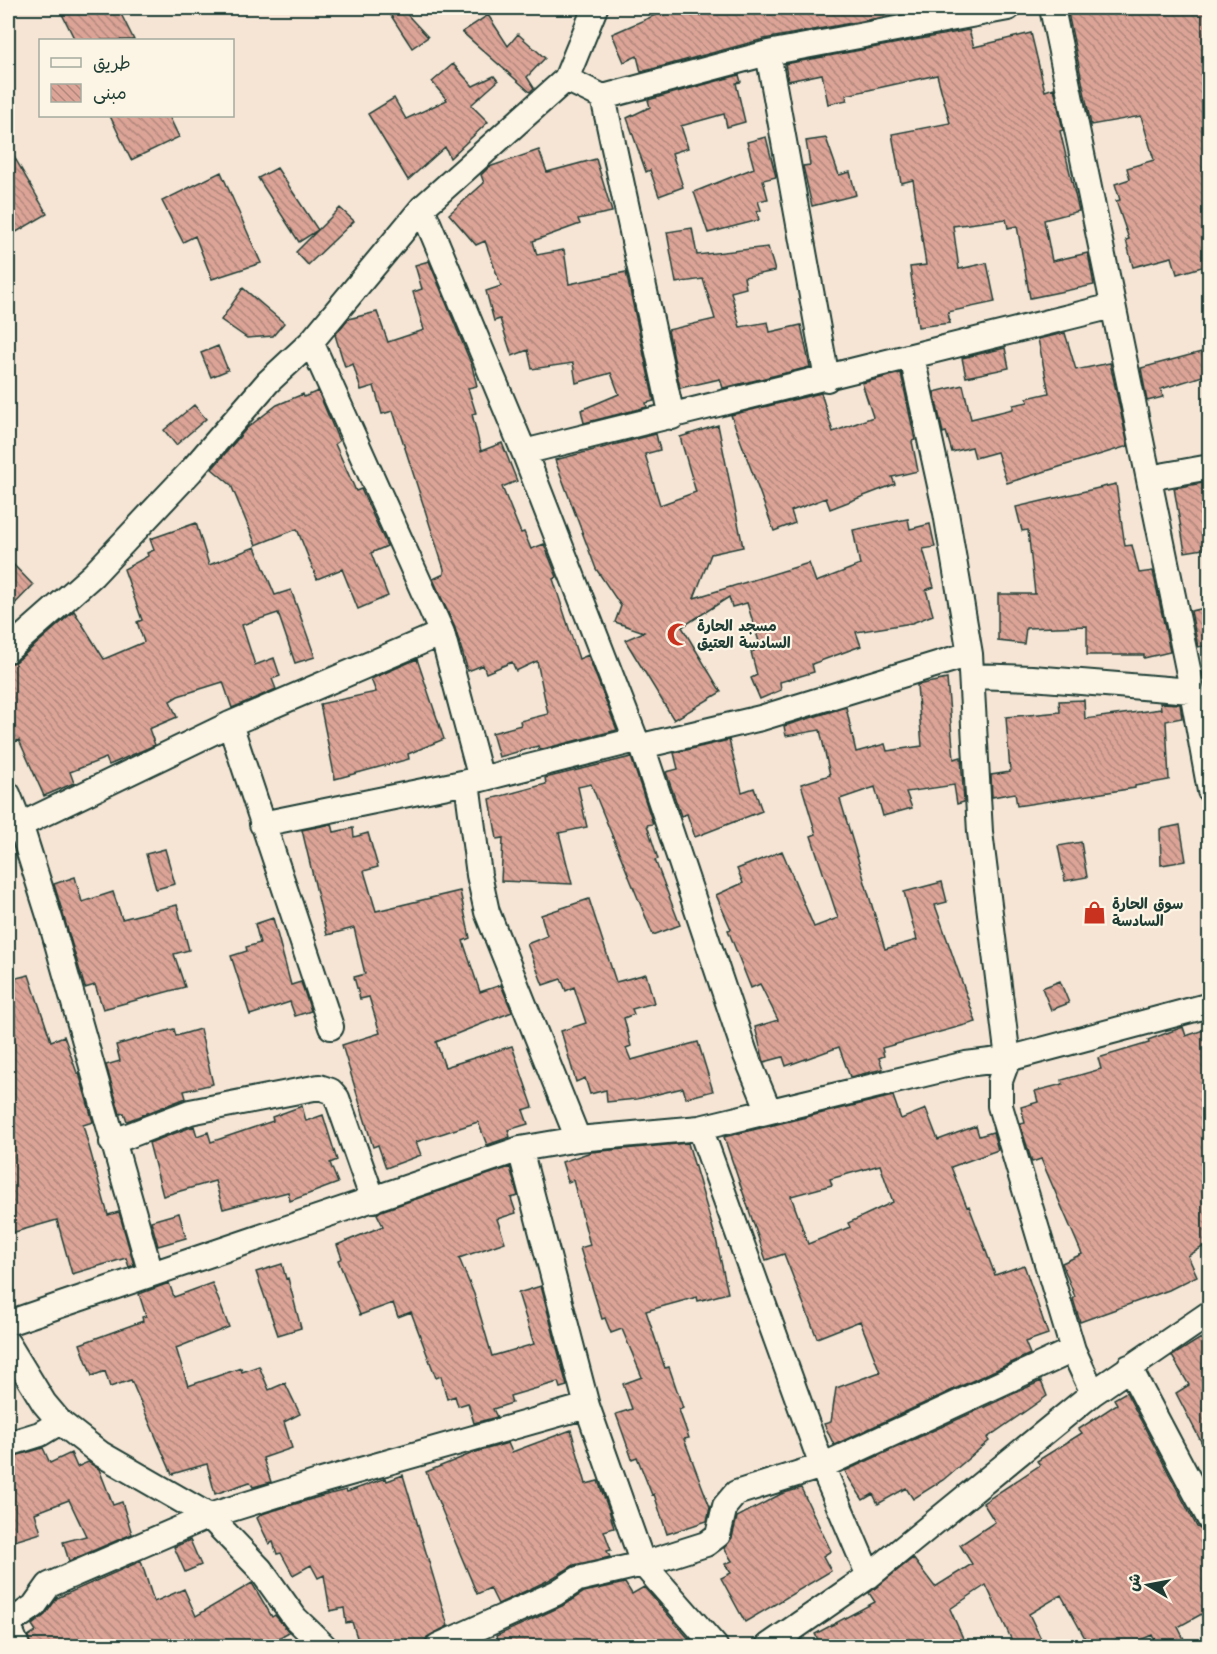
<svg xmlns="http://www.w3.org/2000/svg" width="1217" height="1654" font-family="Mali,'Playpen Sans Arabic',sans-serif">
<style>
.building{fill:url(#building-back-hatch);stroke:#1f3d34;stroke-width:1.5;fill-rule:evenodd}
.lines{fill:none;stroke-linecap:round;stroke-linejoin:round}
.minor-casing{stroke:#1f3d34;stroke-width:28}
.minor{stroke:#fcf5e5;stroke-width:24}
.labels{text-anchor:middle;stroke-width:4.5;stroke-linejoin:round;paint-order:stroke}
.poi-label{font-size:15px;font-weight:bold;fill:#1f3d34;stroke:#fcf5e5;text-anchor:start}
</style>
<defs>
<pattern id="building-back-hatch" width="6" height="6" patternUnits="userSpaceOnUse" patternTransform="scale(1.5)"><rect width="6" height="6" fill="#dca497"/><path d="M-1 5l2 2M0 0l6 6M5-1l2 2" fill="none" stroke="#b2877c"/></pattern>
</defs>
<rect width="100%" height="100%" fill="#f6e5d5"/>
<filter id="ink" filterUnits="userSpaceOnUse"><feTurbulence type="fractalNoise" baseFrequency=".0167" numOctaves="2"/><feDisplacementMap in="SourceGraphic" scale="12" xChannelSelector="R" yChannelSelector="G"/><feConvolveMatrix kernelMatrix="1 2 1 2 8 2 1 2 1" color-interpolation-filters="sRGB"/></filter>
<g filter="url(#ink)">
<path class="building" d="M59,8H118L134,40H75Z
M386,8H401L428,37L412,48Z
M655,8H933L764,39L641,72L637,56L624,62L612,34L658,14Z
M1067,8H1209V265L1177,274L1172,257L1133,267L1126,240L1129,239L1116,201L1120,200L1115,184L1130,179L1127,168L1154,160L1141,116L1091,125Z
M488,15L508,46L518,34L545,58L527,77L534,88L530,92L462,32Z
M969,30L974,47L1031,33L1045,91L1054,88L1063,130L1060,131L1079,211L1044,220L1052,261L1088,253L1094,285L1030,298L1017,226L1008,228L1006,219L953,226L959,269L987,263L995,302L948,312L950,323L918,327L910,267L926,265L913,180L901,183L892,134L950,123L937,75L846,95L847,100L828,104L822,74L788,81L785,64Z
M453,64L473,86L494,76L498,81L471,105L488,122L450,158L445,147L408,180L368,114L394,98L406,119L447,100L432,82Z
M739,75L741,82L736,83L745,122L727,127L724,114L681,126L688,148L672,153L683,187L659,196L650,170L646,172L627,118L650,107L648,100Z
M110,116H169L179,137L131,160Z
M766,137L776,177L763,180L768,199L758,201L761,210L757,212L759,220L708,233L694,192L754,168L747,142Z
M826,138L839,175L850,172L856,195L812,206L803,166L810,165L806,141Z
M8,146L47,214L8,237Z
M539,150L547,172L596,159L612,212L578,219L580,224L533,241L537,255L564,250L569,284L626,272L654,401L646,403L647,407L584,423L581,410L619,394L611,373L576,383L573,363L532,369L528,350L512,356L500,319L494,321L486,291L501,286L485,241L476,245L449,214L484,183L481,175L489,167Z
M277,168L318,230L299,242L258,178Z
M221,172L261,263L212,279L195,236L183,242L162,201Z
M340,208L354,221L308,265L296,252Z
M692,228L697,255L768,247L775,271L744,277L746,288L731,292L740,327L768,322L770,332L801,325L810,367L723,388L720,379L680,388L668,330L715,319L703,279L676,283L667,232Z
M429,261L472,366L477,386L468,388L476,413L472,414L481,451L502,443L517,481L502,487L521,533L524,532L531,549L544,544L557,577L553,579L579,659L588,655L617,730L539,750L538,746L499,757L492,733L521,725L520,721L548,714L537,661L516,671L512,662L486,673L483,665L468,671L455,628L433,579L444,574V569L393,411L382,414L374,386L361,390L353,364L345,367L335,335L348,319L377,312L388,342L424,330L413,292L422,289L415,265Z
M243,288L284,323L273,336L247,338L221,320Z
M1065,333L1076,370L1110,363L1128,446L1007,483L997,452L975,458L972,447L952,452L946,432L943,433L934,392L963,385L971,419L1013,409V405L1028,402L1027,398L1049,393L1038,339Z
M218,346L228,370L211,377L201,353Z
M1005,348L1009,368L966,377L962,358Z
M1209,350V374L1161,389L1163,397L1147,401L1141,368Z
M901,373L915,440L912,441L918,471L892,477L895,484L830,509L826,498L791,511L795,523L774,531L731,415L821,393L833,432L873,417L862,383Z
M318,391L339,441L335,444L356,491L361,489L387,546L371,553L388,596L358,609L342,569L317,579L297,529L256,545L231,485L212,469L247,428L277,405L303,394L304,397Z
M194,405L206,419L176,445L164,430Z
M718,425L743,547L711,554L694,598L809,563L816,582L860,565L853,530L908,519L910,529L930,524L935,547L923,549L934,587L926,590L933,615L912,623L856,632L861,646L812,664L814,672L780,682L781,690L760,699L751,678L757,675L751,652L761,648L747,603L732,607L729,597L682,627L721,692L674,720L625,640L644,632L615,622L621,606L596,569L555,460L656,434L660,450L645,454L660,505L696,492L680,437Z
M1209,482V548L1185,552L1174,488Z
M1116,484L1125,546L1132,545L1139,573L1153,571L1170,652L1144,658V655H1087V626L1026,628L1024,644L998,641V594H1035L1028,530L1022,531L1016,507Z
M196,523L209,565L255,547L275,595L291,590L315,657L295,663L278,613L242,625L255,665L274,658L280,676L272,679L276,689L232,708L223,682L178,696L170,701L177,717L149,729L155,745L109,765L106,758L70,772L74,783L44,796L19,740L8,745V664L17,661L74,611L104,659L144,642L137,622L142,620L124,569L148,556L147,553L154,550L150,539Z
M8,559L33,585L8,611Z
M1209,607V645L1198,647L1191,611Z
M417,659L444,739L408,754L409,759L335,779L320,704L376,692L371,679Z
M947,679L954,759L961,757L964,802L957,804L954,785L906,792L912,808L883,816L875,787L840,799L885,949L917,940L904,892L942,882L947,902L935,905L976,1022L882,1048L884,1056L879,1058L883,1069L850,1077L839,1047L786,1066L783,1057L764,1062L755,1027L778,1020L760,984L751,988L728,930L731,929L716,895L743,883L737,869L782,851L814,927L838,918L811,836L816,834L801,784L830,775L820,730L786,736L784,726L846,707L856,752L885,744L887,751L922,746L917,685Z
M1084,700L1085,719L1161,709L1160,703L1180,704L1182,718L1166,721L1169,780L1135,786V788L1017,806L1015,793L992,797L991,775L1010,772L1006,717L1060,712L1059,701Z
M729,740L742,792L754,788L762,811L695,837L687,814L681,816L666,772L678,769L674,753Z
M631,757L653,824L647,825L658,859L655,860L680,925L653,935L591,784L578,787L587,827L559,833L572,884L501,881L503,838L497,839L490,799L546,784L545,778Z
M332,824L334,832L353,828L354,837L368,833L378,867L364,871L376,911L460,891L470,938L463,941L480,992L501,985L512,1012L436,1042L445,1067L512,1046L533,1107L523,1110L528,1124L508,1130L510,1137L487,1145L478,1122L416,1142L421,1155L386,1168L378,1145L373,1147L342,1045L380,1033L369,997L360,999L354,977L365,974L354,928L327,935L302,830Z
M1180,825L1186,861L1161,865L1160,829Z
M1081,842L1087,877L1065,881L1058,846Z
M165,849L175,884L156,889L146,854Z
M75,877L82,902L113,892L122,919L177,905L189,950L174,954L185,987L103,1009L95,985L85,988L54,884Z
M589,899L616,982L646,974L654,1003L632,1009L634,1014L624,1018L631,1046L626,1048L631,1060L698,1042L713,1091L686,1098L683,1088L637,1099L607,1102L606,1090L590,1094L585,1078L576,1082L561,1031L586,1023L574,987L566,991L561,979L543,985L527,944L547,936L541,915Z
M273,918L291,985L301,982L311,1011L295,1016L290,1002L250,1015L231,956L247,951L246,947L260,943L255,924Z
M29,975L51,1041L64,1036L77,1073H79L93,1122L83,1125L108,1215L119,1212L134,1265L129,1267L126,1258L72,1274L57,1220L8,1234V980Z
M1060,981L1069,1003L1051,1010L1042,988Z
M1183,1027L1186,1036L1209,1028V1243L1188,1256L1197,1276L1169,1290L1080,1322L1073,1299L1075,1297L1062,1263L1082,1254L1041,1159L1032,1162L1020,1124L1025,1123L1021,1107L1038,1102L1035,1091L1063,1084L1062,1080L1101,1069L1098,1058L1149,1043L1148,1040Z
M174,1029L176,1036L200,1029L213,1084L184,1091L186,1098L127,1121L124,1113L120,1114L106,1065L120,1061L116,1045Z
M893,1096L901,1119L926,1109L938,1140L976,1126L979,1136L993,1132L998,1150L951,1167L967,1207L969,1206L995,1275L1024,1265L1048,1334L1025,1342L1030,1354L834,1445L824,1424L831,1422L836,1388L880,1372L860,1321L817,1338L784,1254L766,1260L724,1137ZM880,1165L893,1202L848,1223L850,1227L808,1244L791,1196L832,1185L830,1179Z
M302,1106L306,1121L323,1115L337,1160L330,1163L338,1183L290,1201L288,1192L223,1209L215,1181L163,1196L149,1143L194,1126L197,1136L208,1132L211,1142L273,1121L272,1117Z
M688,1143L716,1239L728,1293L698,1301L697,1297L646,1311L665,1368L669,1367L683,1408L679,1410L689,1438L684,1439L710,1507L707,1521L667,1534L654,1494L652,1495L637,1457L632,1459L616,1414L632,1409L623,1384L642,1377L622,1329L611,1333L605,1318L602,1319L580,1248L590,1245L573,1180L568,1182L562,1162L591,1152Z
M510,1167L518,1196L511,1198L516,1213L497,1219L505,1242L459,1258L474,1294L492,1356L534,1344L518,1293L541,1286L567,1386L560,1388L558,1382L510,1396L512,1403L493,1409L497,1417L474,1423L468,1403L458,1406L455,1396L447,1399L441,1376L436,1378L411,1312L398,1317L393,1303L360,1315L338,1260L342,1258L337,1245L383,1226L377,1214L381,1211Z
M179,1213L186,1238L158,1246L151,1221Z
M282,1264L286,1279L288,1278L301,1328L278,1335L256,1272Z
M169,1283L174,1297L212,1283L229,1327L176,1348L188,1386L241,1368L242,1372L259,1366L269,1390L285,1383L300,1414L284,1422L292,1448L263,1458L271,1482L253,1487L250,1482L215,1494L207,1464L172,1474L131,1380L110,1387L105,1371L92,1376L80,1344L143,1321L142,1317L146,1316L139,1294Z
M1201,1338L1209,1352V1457L1176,1393L1189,1385L1172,1356Z
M1041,1381L1047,1396L987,1438L989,1441L943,1480L913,1499L906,1488L878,1504L873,1494L863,1500L848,1477L845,1471Z
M1126,1392L1197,1527L1209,1534V1610L1178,1627L1188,1647H1158L1152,1635L1124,1647H1090L1061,1595L1029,1614L1045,1647H1015L986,1585L950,1609L967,1647H822L815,1634L875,1602L869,1593L913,1558L935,1587L972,1564L960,1545L995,1522L983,1503L1040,1465L1037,1461L1082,1433L1079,1429L1117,1404L1114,1399Z
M571,1430L586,1484L598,1481L609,1510L614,1528L604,1531L611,1550L607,1551L610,1557L574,1565L549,1580L498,1604L490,1588L477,1594L426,1472L473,1453L508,1443L512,1452Z
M43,1448L50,1463L71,1453L77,1467L88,1462L99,1469L113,1505L122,1502L132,1534L69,1561L63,1542L86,1536L69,1500L35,1513L41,1533L8,1543V1458Z
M403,1475L448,1626L427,1637L424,1647H360L352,1622L346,1623L344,1608L330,1611L324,1575L318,1578L311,1565L293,1575L281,1553L277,1554L273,1542L269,1544L257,1518L262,1514L322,1496L346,1490L347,1492L386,1478L387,1481Z
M801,1488L831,1551L823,1556L831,1571L745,1622L721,1578L731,1573L725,1564L732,1561L724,1548L732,1538L737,1517L781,1494Z
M190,1540L201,1565L185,1572L174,1547Z
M141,1561L154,1602L184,1589L196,1616L252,1583L272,1617L275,1615L289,1632L263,1647H31L28,1636L36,1631L32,1625L45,1615L57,1598Z
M625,1583L632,1594L644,1587L696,1647H501L496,1636L562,1606L584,1592Z"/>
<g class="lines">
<defs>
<path id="minor" d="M1052,8L1189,674L1210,791
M768,53L827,379
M566,79L603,97L768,53L1008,8
M603,97L672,417
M422,208L524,452L636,740
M311,342L442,633L481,779L467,782L479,875L487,912L578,1139
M912,357L946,513L970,654L980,832L1008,1059L1000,1081V1106L1073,1350L1093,1393
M524,452L1113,306
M1149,478L1210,467
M8,650L93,575L191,471L268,382L311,342L422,208L566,79L595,8
M973,676L1032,678L1191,691
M230,724L331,1027
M642,746L761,718L970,654
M481,779L636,740L642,746L745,1053L769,1111
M8,794L21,827L51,922L151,1274
M262,824L467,782
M8,831L230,724L442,633
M700,1128L822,1466L869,1576
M112,1142L190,1112L319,1087L331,1091L337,1098L373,1200
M520,1149L587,1406L643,1564L715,1646
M8,1323L520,1149L578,1139L700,1128L966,1064L1008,1059L1210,1005
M8,1344L44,1403L60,1422L101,1454L209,1516L260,1569L295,1618L324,1646
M1129,1367L1210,1520
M8,1444L40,1434L60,1422
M8,1624L34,1606L49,1585L209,1516L318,1482L587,1406
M8,1624L17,1646
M438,1646L556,1593L578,1579L643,1564L706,1544L718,1535L725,1506L736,1493L822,1466L1073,1350
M768,1646L869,1576L1093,1393L1210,1313"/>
</defs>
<use href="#minor" class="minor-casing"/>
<use href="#minor" class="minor"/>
</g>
</g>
<defs>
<symbol id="mosque-bare" viewBox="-9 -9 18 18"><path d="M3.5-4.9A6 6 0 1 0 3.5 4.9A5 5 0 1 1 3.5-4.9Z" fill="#c8321e" stroke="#fcf5e5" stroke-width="2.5" paint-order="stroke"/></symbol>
<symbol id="shop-bare" viewBox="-9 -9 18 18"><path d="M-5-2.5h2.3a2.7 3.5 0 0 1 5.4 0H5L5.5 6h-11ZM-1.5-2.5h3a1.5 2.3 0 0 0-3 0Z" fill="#c8321e" stroke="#fcf5e5" stroke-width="2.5" paint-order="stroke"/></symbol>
</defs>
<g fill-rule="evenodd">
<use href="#mosque-bare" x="662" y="618" width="33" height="33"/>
<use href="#shop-bare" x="1078" y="896" width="33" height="33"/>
</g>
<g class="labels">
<g class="poi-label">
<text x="697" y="631">مسجد الحارة<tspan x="697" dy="17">السادسة العتيق</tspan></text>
<text x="1112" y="909">سوق الحارة<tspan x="1112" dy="17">السادسة</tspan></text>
</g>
</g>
<rect width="1217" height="1654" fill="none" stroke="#fcf5e5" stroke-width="30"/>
<rect x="15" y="15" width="1187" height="1624" fill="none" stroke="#1f3d34" stroke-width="2" filter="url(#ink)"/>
<rect x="39" y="39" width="195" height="78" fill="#fcf5e5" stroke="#a4ab9e" stroke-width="1.5"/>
<rect x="51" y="58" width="30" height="9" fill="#fcf5e5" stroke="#a4ab9e" stroke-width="1.5"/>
<text x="93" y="69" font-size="18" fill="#1f3d34">طريق</text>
<rect x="51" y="84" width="30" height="18" fill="url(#building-back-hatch)" stroke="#a4ab9e" stroke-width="1.5"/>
<text x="93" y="99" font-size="18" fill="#1f3d34">مبنى</text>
<g transform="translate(1148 1585) rotate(280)" stroke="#fcf5e5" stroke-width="4.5" paint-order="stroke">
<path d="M0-4.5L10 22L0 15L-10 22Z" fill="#1f3d34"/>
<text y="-9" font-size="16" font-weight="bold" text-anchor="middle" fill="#1f3d34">ش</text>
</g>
</svg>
